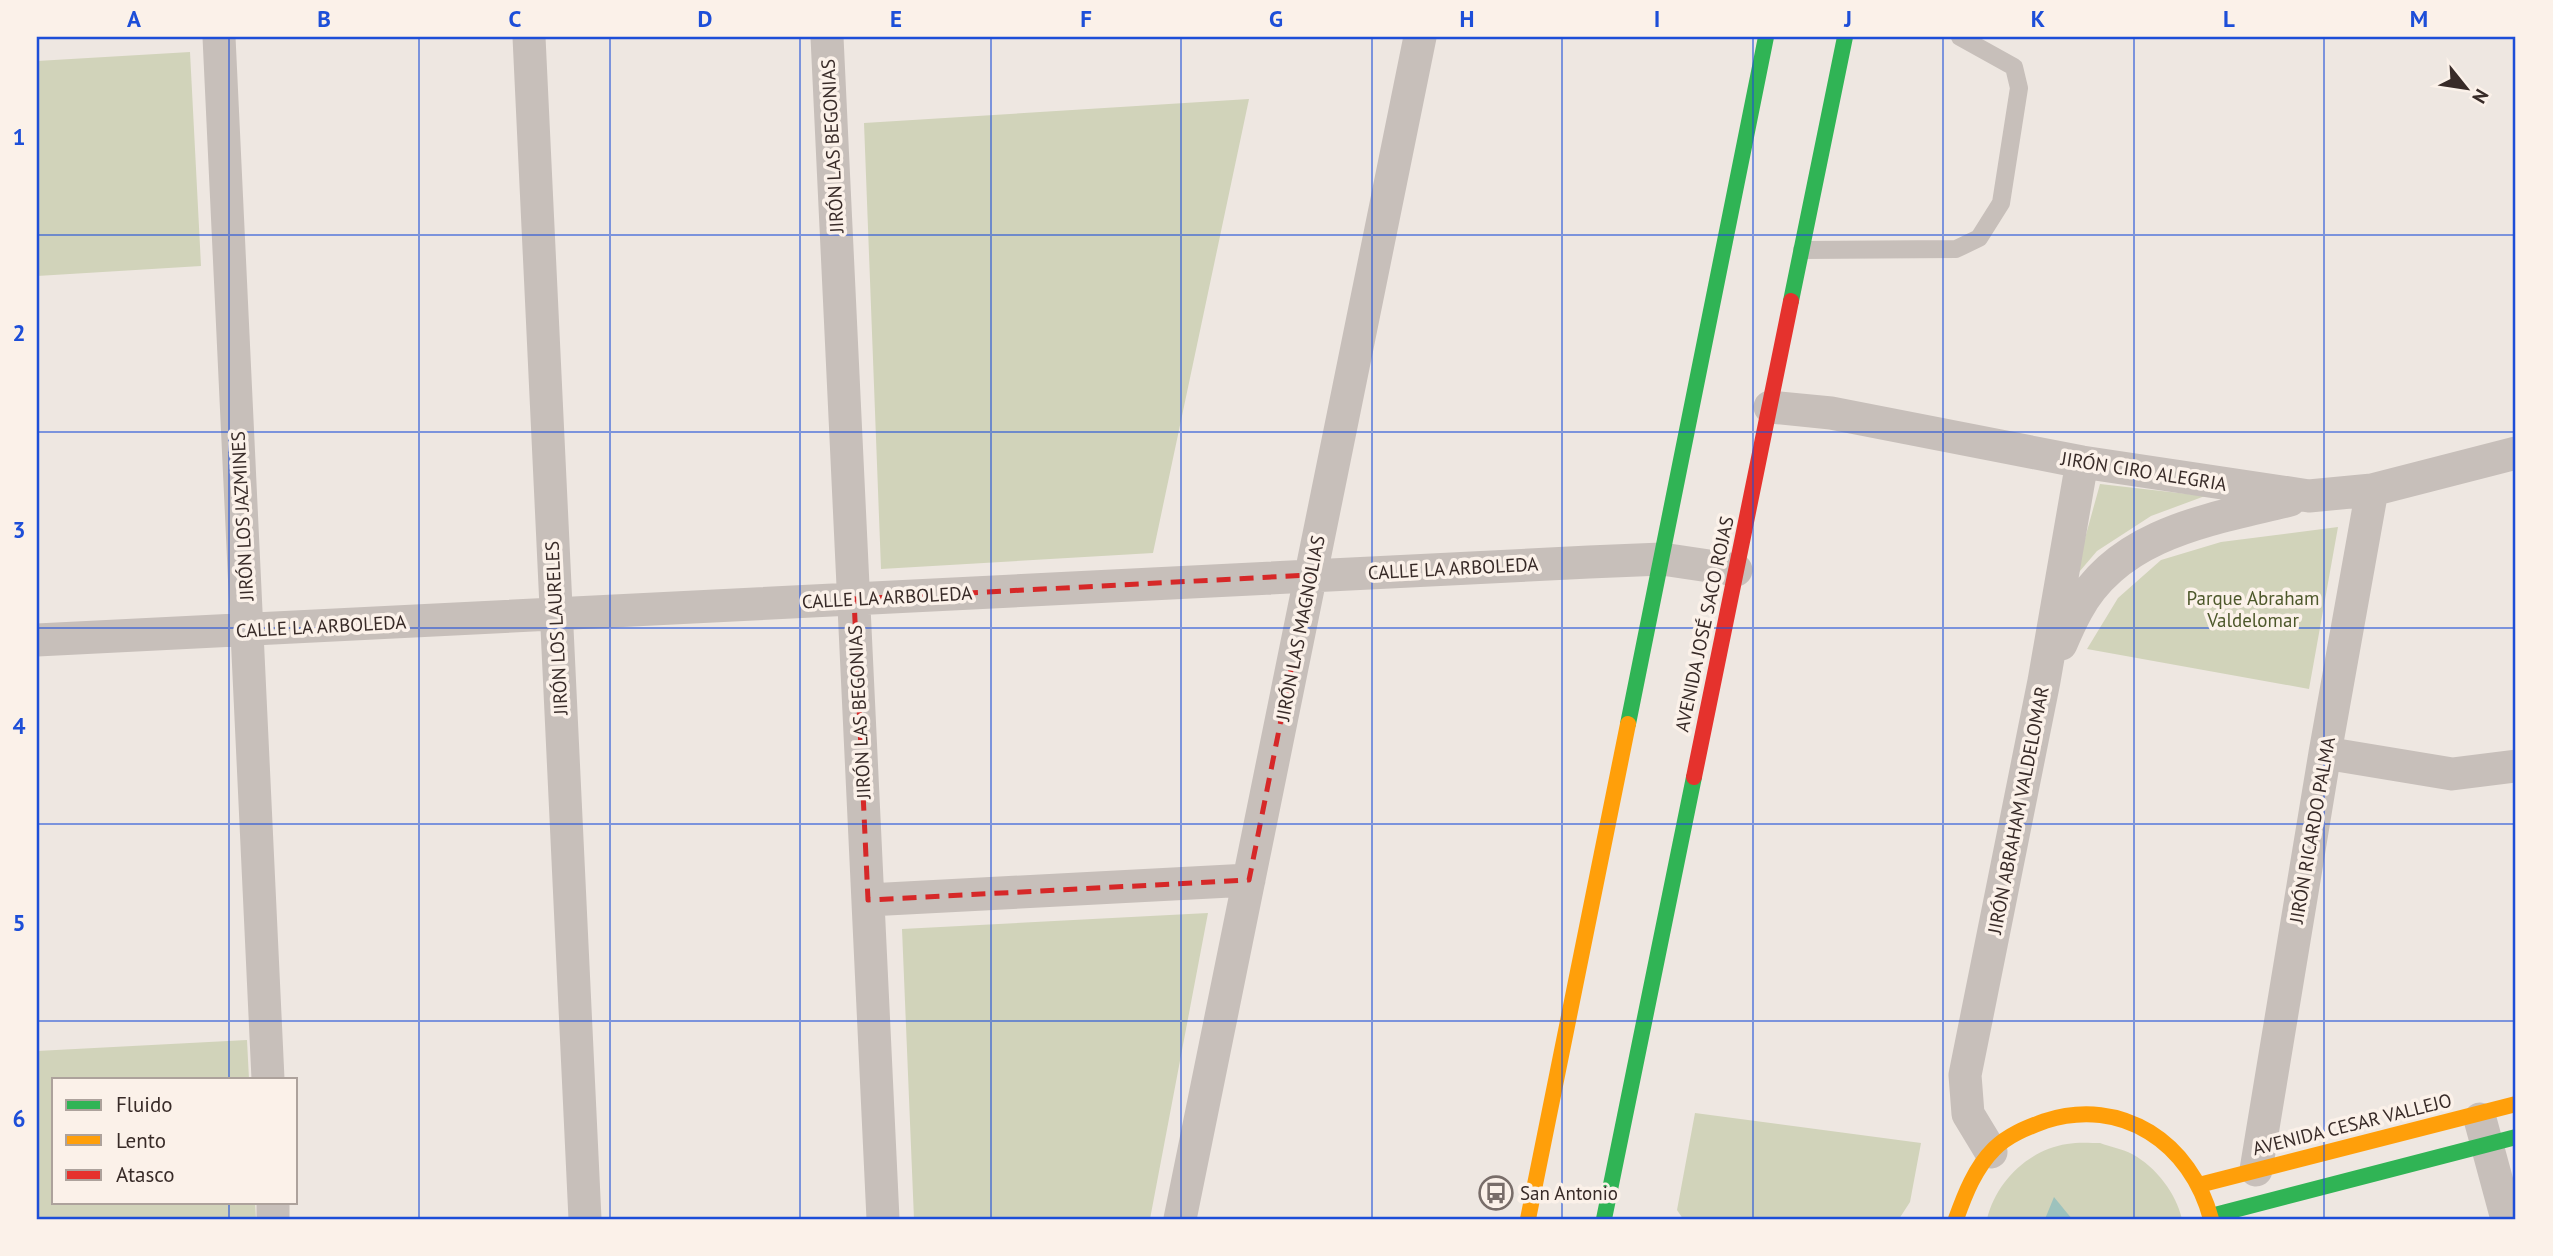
<svg xmlns="http://www.w3.org/2000/svg" width="2553" height="1256" font-family="'PT Sans',sans-serif">
<style>
.green{fill:#d1d3ba}
.water{fill:#9dc2bd}
.lines{fill:none;stroke-linecap:round;stroke-linejoin:round}
.lane{stroke:#c7bfba;stroke-width:18}
.street{stroke:#c7bfba;stroke-width:33}
.fast{stroke:#30b455;stroke-width:16}
.slow{stroke:#ff9f0a;stroke-width:16}
.jam{stroke:#e5322d;stroke-width:16}
.marked{fill:none;stroke:#d62828;stroke-width:5;stroke-dasharray:14 9;stroke-linejoin:round}
.grid{fill:none;stroke:#1d4ed8;stroke-width:2;stroke-opacity:0.55}
.labels{text-anchor:middle;stroke-width:7;stroke-linejoin:round;paint-order:stroke}
.street-label{font-size:19px;fill:#382b28;stroke:#fbf1e9}
.park-label{font-size:19px;fill:#4d582b;stroke:#fbf1e9}
.poi-label{font-size:19px;fill:#382b28;stroke:#fbf1e9;text-anchor:start}
.neatline{fill:none;stroke:#1d4ed8;stroke-width:2.5}
.grid-label{font-size:23px;text-anchor:middle;font-weight:bold;fill:#1d4ed8}
</style>
<rect width="100%" height="100%" fill="#eee7e1"/>
<path class="green" d="M190,52L201,266L37,276V61Z
M1249,99L1153,553L881,569L864,123Z
M2100,484L2205,496L2151,516L2097,551L2074,578Z
M2338,527L2309,689L2087,649L2118,598L2161,560L2221,542Z
M1208,913L1150,1219H914L902,929Z
M247,1040L249,1079H54V1202H255L256,1219H37V1051Z
M1695,1113L1921,1143L1910,1202L1899,1219H1683L1677,1210Z
M2100,1143C2111,1147 2123,1149 2132,1154C2156,1167 2176,1193 2182,1219H1987C1996,1182 2028,1150 2067,1144C2078,1142 2090,1143 2100,1143Z"/>
<path class="water" d="M2054,1197L2072,1219H2045Z"/>
<g class="lines">
<path class="lane" d="M1802,250L1956,249L1979,238L2001,203L2019,88L2014,67L1960,37"/>
<path class="street" d="M219,37L268,1079
M529,37L585,1219
M827,37L883,1219
M1770,407L1831,413L2082,462L2309,496L2372,490L2516,453
M37,640L1589,562L1662,559L1736,570
M2061,644C2066,632 2071,621 2077,610C2119,532 2213,519 2290,500
M2325,753L2452,774L2516,766
M868,900L1249,880
M2480,1119L2507,1219
M1991,1152L1968,1114L1965,1075L2044,681L2082,462
M2256,1170L2325,753L2372,490
M273,1202V1219
M1180,1219L1420,37"/>
<path class="fast" d="M1791,301L1845,37
M1628,724L1766,37
M2211,1216L2516,1137
M1604,1219L1694,777"/>
<path class="slow" d="M2199,1185L2516,1104
M1528,1219L1628,724
M1956,1219C1965,1194 1975,1168 1994,1149C2008,1135 2026,1128 2045,1121C2122,1096 2191,1143 2211,1219"/>
<path class="jam" d="M1694,777L1791,301"/>
</g>
<path class="marked" d="M1310,575L1249,880L868,900L854,599Z"/>
<path class="grid" d="M229,37V1079M419,37V1219M610,37V1219M800,37V1219M991,37V1219M1181,37V1219M1372,37V1219M1562,37V1219M1753,37V1219M1943,37V1219M2134,37V1219M2324,37V1219M37,235H2516M37,432H2516M37,628H2516M37,824H2516M37,1021H2516M229,1202V1219"/>
<defs>
<symbol id="bus-ring" viewBox="-11 -11 22 22"><circle r="9.5" fill="#fbf1e9" stroke="#786d69" stroke-width="1.5"/><path d="M-5-6H5V4H4V6H2V4H-2V6H-4V4H-5ZM-3.5-4V0h7V-4ZM-3.5 1.2v1.5H-2V1.2ZM2 1.2v1.5H3.5V1.2Z" fill="#786d69"/></symbol>
</defs>
<g fill-rule="evenodd">
<use href="#bus-ring" x="1477" y="1174" width="38" height="38"/>
</g>
<g class="labels">
<g class="street-label">
<text transform="translate(832 146) rotate(-93)" y="7">JIRÓN LAS BEGONIAS</text>
<text transform="translate(2144 471) rotate(9)" y="7">JIRÓN CIRO ALEGRIA</text>
<text transform="translate(242 516) rotate(-93)" y="7">JIRÓN LOS JAZMINES</text>
<text transform="translate(1453 568) rotate(-3)" y="7">CALLE LA ARBOLEDA</text>
<text transform="translate(887 597) rotate(-3)" y="7">CALLE LA ARBOLEDA</text>
<text transform="translate(1704 624) rotate(-78)" y="7">AVENIDA JOSÉ SACO ROJAS</text>
<text transform="translate(321 626) rotate(-3)" y="7">CALLE LA ARBOLEDA</text>
<text transform="translate(556 628) rotate(-93)" y="7">JIRÓN LOS LAURELES</text>
<text transform="translate(1300 628) rotate(-79)" y="7">JIRÓN LAS MAGNOLIAS</text>
<text transform="translate(859 712) rotate(-93)" y="7">JIRÓN LAS BEGONIAS</text>
<text transform="translate(2018 810) rotate(-79)" y="7">JIRÓN ABRAHAM VALDELOMAR</text>
<text transform="translate(2312 830) rotate(-80)" y="7">JIRÓN RICARDO PALMA</text>
<text transform="translate(2352 1124) rotate(-14)" y="7">AVENIDA CESAR VALLEJO</text>
</g>
<g class="park-label">
<text x="2253" y="605">Parque Abraham<tspan x="2253" dy="22">Valdelomar</tspan></text>
</g>
<g class="poi-label">
<text x="1520" y="1200">San Antonio</text>
</g>
</g>
<rect width="2553" height="1256" fill="none" stroke="#fbf1e9" stroke-width="77"/>
<rect x="52" y="1078" width="245" height="126" fill="#fbf1e9" stroke="#ada29c" stroke-width="2"/>
<rect x="66" y="1100" width="35" height="10" fill="#30b455" stroke="#ada29c" stroke-width="2"/>
<text x="116" y="1112" font-size="21" fill="#382b28">Fluido</text>
<rect x="66" y="1135" width="35" height="10" fill="#ff9f0a" stroke="#ada29c" stroke-width="2"/>
<text x="116" y="1148" font-size="21" fill="#382b28">Lento</text>
<rect x="66" y="1170" width="35" height="10" fill="#e5322d" stroke="#ada29c" stroke-width="2"/>
<text x="116" y="1182" font-size="21" fill="#382b28">Atasco</text>
<g transform="translate(2466 88) rotate(120)" stroke="#fbf1e9" stroke-width="5" paint-order="stroke">
<path d="M0-5L12 26L0 18L-12 26Z" fill="#382b28"/>
<text y="-10" font-size="19" font-weight="bold" text-anchor="middle" fill="#382b28">N</text>
</g>
<rect x="38" y="38" width="2476" height="1180" class="neatline"/>
<g class="grid-label">
<text x="134" y="27">A</text>
<text x="324" y="27">B</text>
<text x="515" y="27">C</text>
<text x="705" y="27">D</text>
<text x="896" y="27">E</text>
<text x="1086" y="27">F</text>
<text x="1276" y="27">G</text>
<text x="1467" y="27">H</text>
<text x="1657" y="27">I</text>
<text x="1848" y="27">J</text>
<text x="2038" y="27">K</text>
<text x="2229" y="27">L</text>
<text x="2419" y="27">M</text>
<text x="19" y="145">1</text>
<text x="19" y="341">2</text>
<text x="19" y="538">3</text>
<text x="19" y="734">4</text>
<text x="19" y="931">5</text>
<text x="19" y="1127">6</text>
</g>
</svg>
